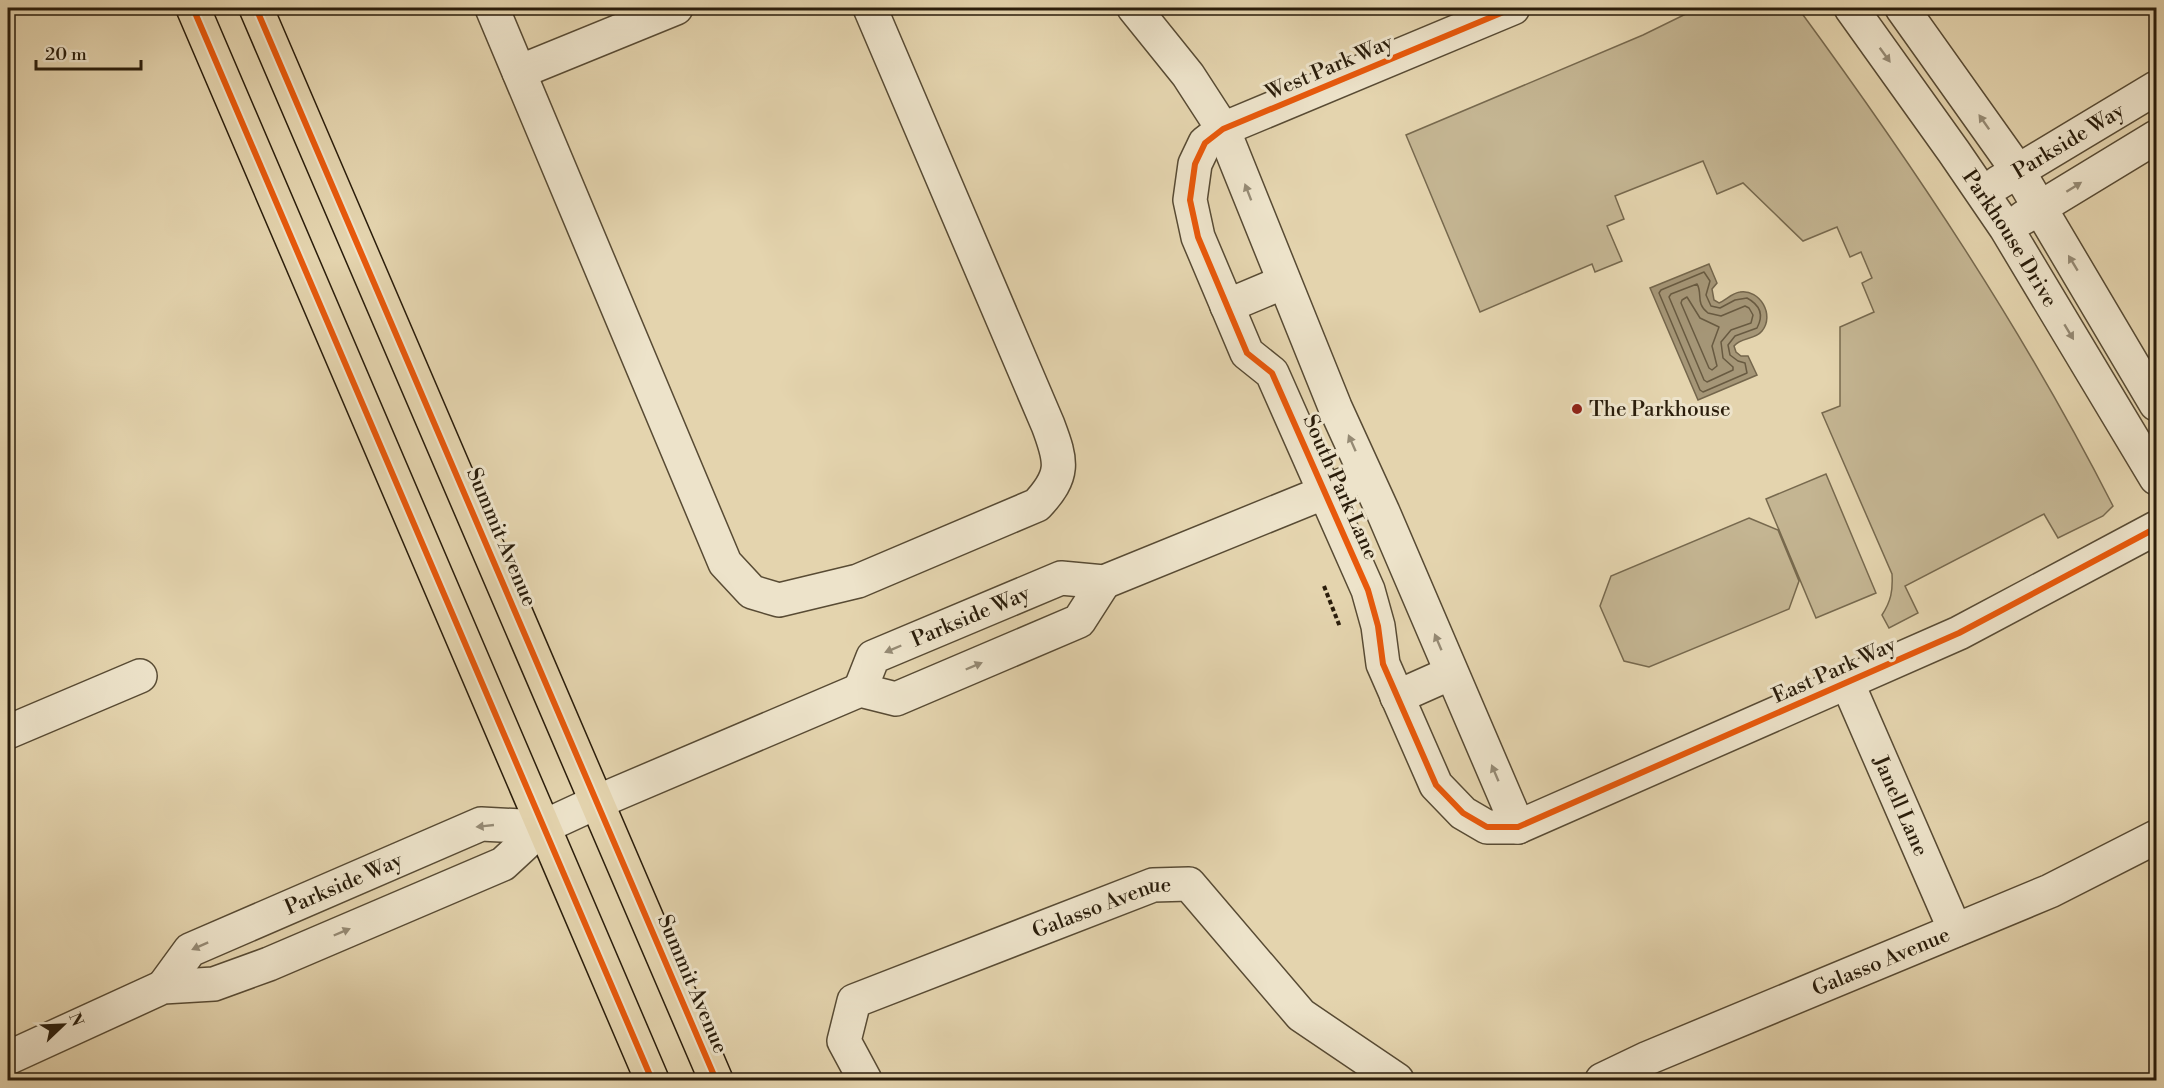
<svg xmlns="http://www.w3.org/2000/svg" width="2164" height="1088" font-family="'Libre Bodoni',serif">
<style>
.green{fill:#c4b592;stroke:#77694e;stroke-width:1.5}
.water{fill:#a59677;stroke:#74664c;stroke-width:1.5}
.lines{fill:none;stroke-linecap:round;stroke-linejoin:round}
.shore{stroke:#685a41;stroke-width:1.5}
.minor-casing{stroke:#584b34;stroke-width:36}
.major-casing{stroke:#2a1d0b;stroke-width:36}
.path{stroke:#2a1d0b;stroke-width:4;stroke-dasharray:4.5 3;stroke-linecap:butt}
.minor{stroke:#ede3ca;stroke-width:33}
.major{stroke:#e4d4ae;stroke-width:33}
.cycleway-casing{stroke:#ede3ca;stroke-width:10}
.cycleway{stroke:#e8590c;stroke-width:6}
.oneway{fill:#958a74}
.poi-dot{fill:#8f2418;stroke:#ede3ca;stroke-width:2}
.labels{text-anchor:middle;stroke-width:6;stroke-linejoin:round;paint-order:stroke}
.street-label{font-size:21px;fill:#2a1d0b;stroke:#ede3ca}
.poi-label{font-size:21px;fill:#2a1d0b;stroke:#ede3ca;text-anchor:start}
</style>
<rect width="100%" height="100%" fill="#e4d4ae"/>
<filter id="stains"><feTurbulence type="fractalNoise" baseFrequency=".00333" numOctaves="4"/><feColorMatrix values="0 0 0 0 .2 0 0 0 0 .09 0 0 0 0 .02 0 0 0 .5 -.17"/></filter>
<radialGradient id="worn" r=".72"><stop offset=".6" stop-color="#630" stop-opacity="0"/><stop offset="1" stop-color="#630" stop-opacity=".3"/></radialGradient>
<path class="green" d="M1698,8H1798C1914,166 2024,331 2113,506L2103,516L2058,538L2044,514L1905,586L1918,613L1889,628L1882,615C1891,601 1893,591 1892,574L1822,413L1840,406V327L1874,312L1862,283L1872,278L1861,252L1850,257L1837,227L1803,241L1743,183L1717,194L1703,161L1615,196L1624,219L1607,226L1622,261L1595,272L1592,264L1480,312L1406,135L1643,35Z
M1826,474L1876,593L1816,618L1766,499Z
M1749,518L1778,530L1799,581L1789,609L1649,667L1624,661L1600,606L1611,576Z"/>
<path class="water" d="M1709,264L1717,283L1712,289L1714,300L1719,303C1726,300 1732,293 1740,292C1760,289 1775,315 1762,331C1755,340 1741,337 1734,346L1736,352L1741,356H1748L1757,375L1698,400L1650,288Z"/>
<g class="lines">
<path class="shore" d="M1704,272L1710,281L1706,295L1711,306L1720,308L1735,300L1747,298C1760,305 1764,315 1757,328L1735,336L1728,345L1730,355L1738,361L1745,363L1747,373L1703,392L1700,390L1659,293L1661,290Z
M1697,284C1703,294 1695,303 1708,313L1721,316L1745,306L1749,308L1753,315L1751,323L1731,330L1721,342L1723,358L1733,367V370L1707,382L1704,380L1669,297L1671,294Z
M1687,297L1700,318L1719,327L1712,346L1717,366L1712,370L1709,368L1681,303L1682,300Z"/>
<defs>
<g id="minor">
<path d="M492,8L725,563L752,592L779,600L858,581L1037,505C1065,475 1062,462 1048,425L870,8"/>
<path d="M1134,8L1188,75L1223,129L1335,407L1383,512L1518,827"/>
<path d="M1513,8L1223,129L1205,143L1195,164L1190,200L1198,237L1247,353L1272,373L1368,590L1378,626L1383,664L1436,785L1463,813L1487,827H1518L1959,633L2156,528"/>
<path id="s1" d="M1851,8L1954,152L2006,228L2156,478"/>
<path d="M1902,8L2018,171L2156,404"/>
<path d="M519,72L676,8"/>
<path id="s2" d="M1998,183L2156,88"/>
<path d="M2023,218L2156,137"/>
<path d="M1227,306L1284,282"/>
<path id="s3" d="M1847,682L1955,930"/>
<path id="s4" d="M860,690L873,657L1061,578L1104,582L1345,484"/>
<path d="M1397,697L1451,673"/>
<path d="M8,732L140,676"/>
<path id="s5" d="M163,987L190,950L481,824L543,827"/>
<path d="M8,1058L163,987L214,984L269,964L503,864L543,827L597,802L860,690L896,699L1079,621L1104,582"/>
<path id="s6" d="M865,1080L844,1041L854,1001L1153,885L1189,884L1301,1015L1397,1080"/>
<path id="s7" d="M1602,1080L1648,1058L2050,891L2156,837"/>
</g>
<path id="major" d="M193,8L652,1080
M256,8L716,1080"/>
</defs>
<use href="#minor" class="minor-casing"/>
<use href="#major" class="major-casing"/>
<path class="path" d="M1324,586L1340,627"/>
<use href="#minor" class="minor"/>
<use href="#major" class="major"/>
<defs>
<path id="cycleway" d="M193,8L652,1080
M256,8L716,1080
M1513,8L1223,129L1205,143L1195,164L1190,200L1198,237L1247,353L1272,373L1368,590L1378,626L1383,664L1436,785L1463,813L1487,827H1518L1959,633L2156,528"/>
</defs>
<use href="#cycleway" class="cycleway-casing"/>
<use href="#cycleway" class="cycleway"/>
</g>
<defs><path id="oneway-solid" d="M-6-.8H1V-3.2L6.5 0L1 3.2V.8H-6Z" transform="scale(1.5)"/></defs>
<g class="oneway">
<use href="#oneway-solid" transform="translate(1885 55) rotate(54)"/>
<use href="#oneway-solid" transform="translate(1984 122) rotate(-125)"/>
<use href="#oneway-solid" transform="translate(2074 187) rotate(-32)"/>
<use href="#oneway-solid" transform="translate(1248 192) rotate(-111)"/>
<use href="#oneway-solid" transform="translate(2073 263) rotate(-121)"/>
<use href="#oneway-solid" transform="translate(2069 332) rotate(59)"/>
<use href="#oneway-solid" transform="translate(1352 443) rotate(-114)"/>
<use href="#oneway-solid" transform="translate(1438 642) rotate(-113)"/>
<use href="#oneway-solid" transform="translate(893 649) rotate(157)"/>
<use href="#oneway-solid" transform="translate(974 666) rotate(-23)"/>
<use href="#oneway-solid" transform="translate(1495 773) rotate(-113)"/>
<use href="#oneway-solid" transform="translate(485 826) rotate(174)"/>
<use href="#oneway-solid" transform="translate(342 932) rotate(-23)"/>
<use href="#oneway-solid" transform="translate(200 946) rotate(156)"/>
</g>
<circle class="poi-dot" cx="1577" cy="409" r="6"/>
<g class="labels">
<g class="street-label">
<text transform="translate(1329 67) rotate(-23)" y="7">West Park Way</text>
<text dy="7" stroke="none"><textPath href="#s2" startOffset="82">Parkside Way</textPath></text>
<text dy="7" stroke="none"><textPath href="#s1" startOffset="280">Parkhouse Drive</textPath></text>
<text transform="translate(1341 487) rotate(66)" y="7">South Park Lane</text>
<text transform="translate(502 537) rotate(67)" y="7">Summit Avenue</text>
<text dy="7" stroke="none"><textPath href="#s4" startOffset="141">Parkside Way</textPath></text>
<text transform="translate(1834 670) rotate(-24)" y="7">East Park Way</text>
<text dy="7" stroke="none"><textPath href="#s3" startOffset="135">Janell Lane</textPath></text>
<text dy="7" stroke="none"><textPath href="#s5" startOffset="213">Parkside Way</textPath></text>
<text dy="7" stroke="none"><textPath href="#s6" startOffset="351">Galasso Avenue</textPath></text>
<text dy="7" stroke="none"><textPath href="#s7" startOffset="303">Galasso Avenue</textPath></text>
<text transform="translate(693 984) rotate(67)" y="7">Summit Avenue</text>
</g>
<g class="poi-label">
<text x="1589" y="416">The Parkhouse</text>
</g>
</g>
<rect width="2164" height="1088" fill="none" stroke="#e4d4ae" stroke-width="30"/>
<rect x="9" y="9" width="2146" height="1070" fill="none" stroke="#2a1d0b" stroke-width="3"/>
<rect x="15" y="15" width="2134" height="1058" fill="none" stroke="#2a1d0b" stroke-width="1.5"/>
<g transform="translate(63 1025) rotate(67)" stroke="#ede3ca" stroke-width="4.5" paint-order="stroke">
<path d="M0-4.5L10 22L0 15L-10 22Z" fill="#2a1d0b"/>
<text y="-9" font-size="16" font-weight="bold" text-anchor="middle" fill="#2a1d0b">N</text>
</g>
<path d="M36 60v9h105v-9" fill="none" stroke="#2a1d0b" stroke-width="3"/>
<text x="45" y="60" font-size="18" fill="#2a1d0b" stroke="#ede3ca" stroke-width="4.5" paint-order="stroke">20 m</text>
<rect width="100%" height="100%" filter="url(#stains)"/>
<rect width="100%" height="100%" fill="url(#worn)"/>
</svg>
